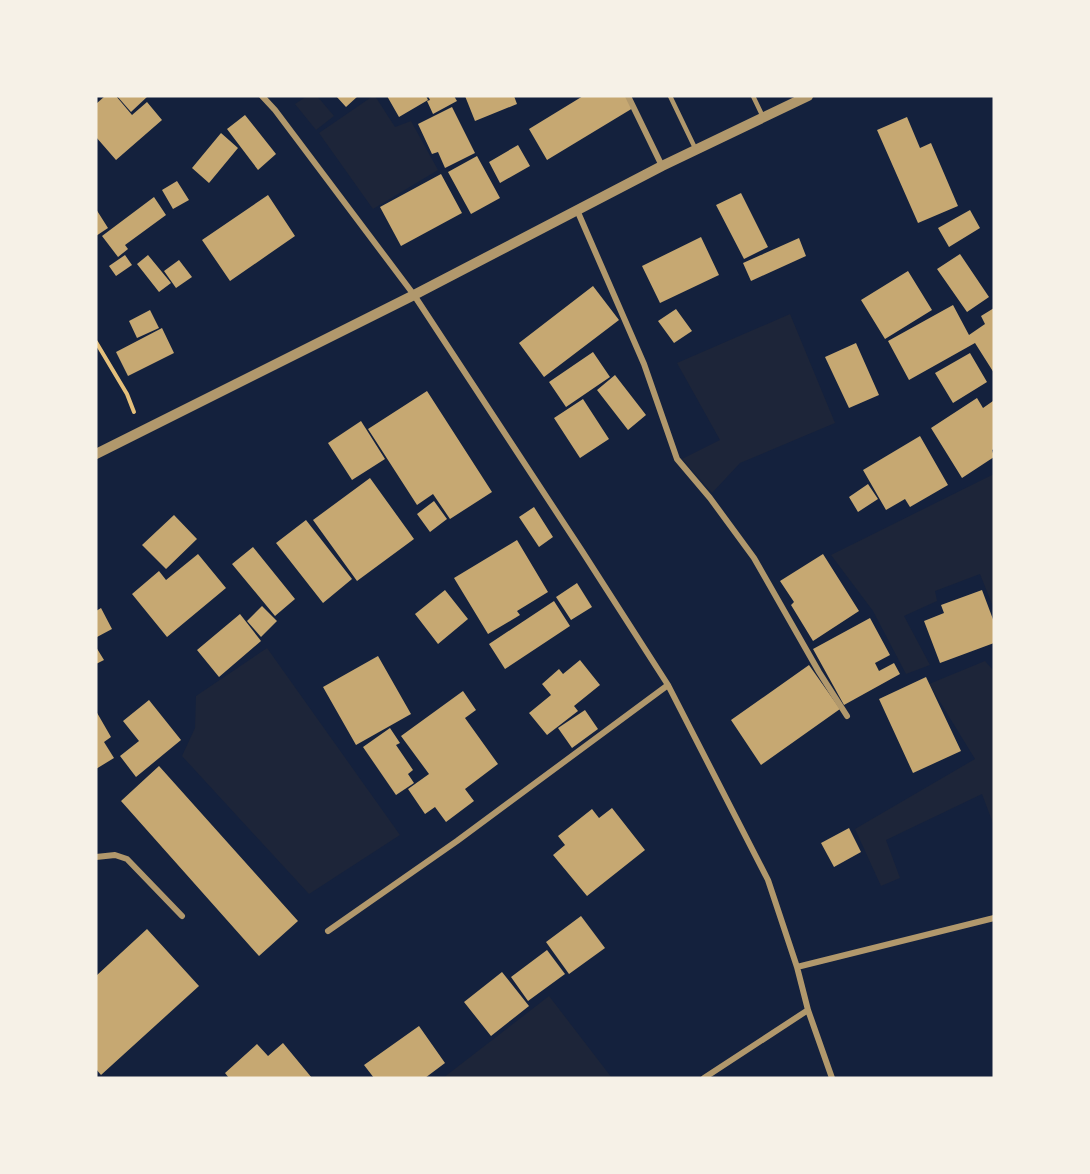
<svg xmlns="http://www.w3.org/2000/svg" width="1090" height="1174" font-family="Figtree,sans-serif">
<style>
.green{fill:#1d2539}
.building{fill:#c6a872}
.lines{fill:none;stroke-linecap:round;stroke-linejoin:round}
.path{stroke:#e5c07b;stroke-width:4}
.service{stroke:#b1986c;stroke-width:4.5}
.minor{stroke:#b1986c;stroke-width:6}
.tertiary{stroke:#b1986c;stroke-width:10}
</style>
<rect width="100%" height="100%" fill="#14213d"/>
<path class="green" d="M307,96H317L334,116L316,130L295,104Z
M373,96H375L395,127L411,121L438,170L373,209L319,133Z
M790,314L835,423L740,463L712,493L682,459L720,440L677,363Z
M994,474V609L980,574L935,591L937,601L904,616L930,665L906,674L873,611L831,555Z
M267,648L400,835L309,894L182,756L195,728L196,696Z
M985,661L994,671V826L982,794L886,840L900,878L881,886L855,829L975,759L929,684Z
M549,996L612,1078H443Z"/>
<path class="building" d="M105,96H116L132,115L147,102L162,120L116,160L96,137V104Z
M117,96H148L131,112Z
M336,96H358L346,107Z
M387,96H426L428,100L399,117Z
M428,96H454L457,101L433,114L427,101L430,100Z
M465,96H514L517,104L475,121Z
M583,96H626L633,108L547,160L529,129Z
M452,107L475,153L445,168L438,152L432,154L418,124Z
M245,115L276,154L258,170L227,129Z
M907,117L920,148L931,143L958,206L918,223L877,130Z
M221,133L238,148L209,183L192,168Z
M518,145L530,166L500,183L489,162Z
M477,156L500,198L471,214L448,172Z
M441,174L462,213L401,246L380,207Z
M177,181L189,200L173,209L162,190Z
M741,193L768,247L744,259L716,205Z
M268,195L295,236L230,281L202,240Z
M154,197L166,215L125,245L128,249L118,257L102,236Z
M96,209L108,228L96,236Z
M970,210L980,228L949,247L938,228Z
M701,237L719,275L660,303L642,266Z
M799,238L806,256L751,281L743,263Z
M960,254L989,297L967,312L937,269Z
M125,255L132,265L116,276L109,266Z
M148,255L171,283L159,292L137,264Z
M179,260L192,277L176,288L164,271Z
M908,271L932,310L885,339L861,300Z
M593,286L619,320L544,377L519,343Z
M953,305L969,335L985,324L981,316L994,308V373L975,343L909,380L888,341Z
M676,309L692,331L674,343L658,321Z
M150,310L159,328L137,338L129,321Z
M162,328L174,353L128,376L116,352Z
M856,343L879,395L849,408L825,357Z
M593,352L610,377L566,407L549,382Z
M970,353L987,382L953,403L935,373Z
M615,375L646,415L628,430L597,390Z
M427,391L492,492L450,519L433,494L417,505L368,429Z
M977,398L983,408L993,401L994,403V449L992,450L994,457L962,478L931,428Z
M583,399L609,439L580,458L554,418Z
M361,421L385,459L352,480L328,443Z
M920,436L948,485L910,507L905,499L886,510L863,470Z
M370,478L414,539L357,581L313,520Z
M868,484L878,499L858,512L849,497Z
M434,501L447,519L430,532L417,514Z
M534,507L553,537L539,547L519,517Z
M174,515L197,539L166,569L142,545Z
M306,520L352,579L323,603L276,543Z
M517,540L548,592L517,611L520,615L488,634L454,578Z
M253,547L295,599L275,616L232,564Z
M198,554L226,588L167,637L132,594L159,571L166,580Z
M823,554L859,611L813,641L791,605L794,602L780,581Z
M577,583L592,607L571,620L556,597Z
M445,590L468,619L438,644L415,614Z
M982,590L994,622V643L940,663L924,621L944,613L941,605Z
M554,601L570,626L505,669L489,644Z
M262,606L277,621L261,637L247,621Z
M101,608L112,629L97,637L96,611Z
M240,614L261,641L219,677L197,650Z
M870,618L890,655L875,663L879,671L894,663L900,674L844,705L813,649Z
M96,647L104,660L96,664Z
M378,656L411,714L356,745L323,687Z
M580,660L600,685L574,706L578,711L547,735L529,713L551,695L542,684L559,669L563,674Z
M809,665L840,709L761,765L731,720Z
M926,677L961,751L913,773L879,699Z
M463,691L476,710L465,718L498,764L465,789L474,801L446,822L435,807L425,814L408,789L429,774L401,736Z
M149,700L181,740L136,777L120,756L139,741L123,721Z
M585,710L598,729L572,748L558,728Z
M96,711L111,737L104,742L114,758L96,769Z
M390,728L400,743L396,745L413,770L408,774L414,783L396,795L363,747Z
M159,766L298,921L259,956L121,801Z
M612,808L645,850L587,896L553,855L565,845L558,836L592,809L599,818Z
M849,828L861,852L834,867L821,843Z
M581,916L605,948L569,974L546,942Z
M147,929L199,986L101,1075L96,1069V976Z
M547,950L565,974L528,1001L511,977Z
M502,972L529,1006L491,1036L464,1002Z
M419,1026L445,1063L425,1078H374L364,1065Z
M283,1043L312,1078H229L225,1073L257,1044L268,1056Z"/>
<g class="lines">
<path class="path" d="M96,342L127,394L134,412"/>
<path class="service" d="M670,96L696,150
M753,96L763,117"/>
<path class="minor" d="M262,96L275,110L414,295L582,551L668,685L768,880L797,967L808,1010L832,1078
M628,96L662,166
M577,210L644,364L677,459L710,498L754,558L819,672L847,716
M96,857L115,855L127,859L182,916
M328,931L457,841L668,685
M797,967L994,918
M704,1078L808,1010"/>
<path class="tertiary" d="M96,454L414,295L662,166L808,96"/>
</g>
<rect width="1090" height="1174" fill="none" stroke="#f6f1e7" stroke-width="195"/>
</svg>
